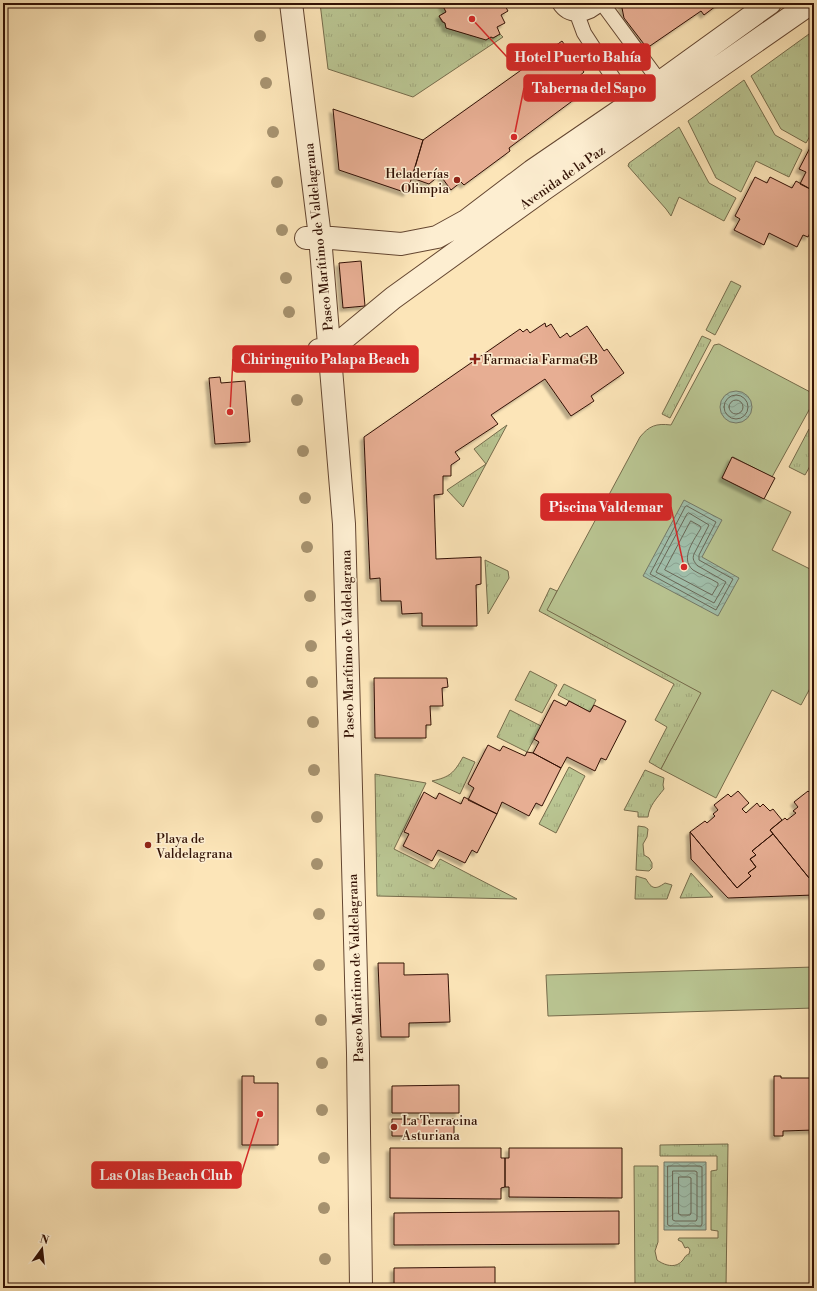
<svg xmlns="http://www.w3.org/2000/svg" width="817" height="1291" font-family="'Libre Bodoni',serif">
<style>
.grass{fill:url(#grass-tufts);stroke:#766c4c}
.park{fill:#bac693;stroke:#766c4c}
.water{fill:url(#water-waves);stroke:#747968}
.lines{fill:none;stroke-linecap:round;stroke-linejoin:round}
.shore{stroke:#696858;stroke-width:1}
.building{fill:#e7ae93;stroke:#321104;filter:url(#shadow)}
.service-casing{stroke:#644631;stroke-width:16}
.minor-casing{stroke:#644631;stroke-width:24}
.service{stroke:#fdeed1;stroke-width:14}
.minor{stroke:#fdeed1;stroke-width:22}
.tree{fill:#a79370}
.poi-dot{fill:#8f2418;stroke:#fdeed1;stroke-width:1.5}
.labels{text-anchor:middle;stroke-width:3;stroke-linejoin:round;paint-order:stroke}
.poi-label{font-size:13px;fill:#321104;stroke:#fdeed1;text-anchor:start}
.street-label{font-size:13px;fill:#321104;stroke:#fdeed1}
.leader{fill:none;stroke:#d62828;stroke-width:1.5}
.callout-dot{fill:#d62828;stroke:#fdeed1;stroke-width:1.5}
.callout{fill:#d62828;stroke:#d62828;stroke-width:1.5}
.callout-label{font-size:14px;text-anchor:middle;font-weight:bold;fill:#fff}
</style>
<defs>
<pattern id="grass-tufts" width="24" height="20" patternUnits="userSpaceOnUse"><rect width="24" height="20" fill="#bac693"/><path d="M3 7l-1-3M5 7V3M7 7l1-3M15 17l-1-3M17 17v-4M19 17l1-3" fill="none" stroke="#a0a97d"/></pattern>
<pattern id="water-waves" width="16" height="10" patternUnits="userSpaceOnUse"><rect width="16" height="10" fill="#a0bfab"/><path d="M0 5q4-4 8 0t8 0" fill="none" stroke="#8aa392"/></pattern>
<filter id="shadow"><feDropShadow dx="-3.5" dy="3.5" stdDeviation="1" flood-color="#0004"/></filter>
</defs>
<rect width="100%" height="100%" fill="#fce5b8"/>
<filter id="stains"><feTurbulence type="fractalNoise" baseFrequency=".005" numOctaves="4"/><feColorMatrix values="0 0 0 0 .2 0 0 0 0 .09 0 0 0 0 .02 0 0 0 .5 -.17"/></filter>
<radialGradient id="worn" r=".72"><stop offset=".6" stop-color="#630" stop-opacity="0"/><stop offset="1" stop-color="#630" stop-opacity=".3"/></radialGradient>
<path class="grass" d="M320,3H445L442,4L446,12L439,16L442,22L445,23L446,28L486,39L491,37L493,38L500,34L503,37L413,97L328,69Z
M809,34L814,42V129L806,143L781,129L751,76Z
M744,80L775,135L802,150L789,177L756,161L741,192L716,178L688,121Z
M679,127L709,183L736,198L724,221L679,197L671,216L666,209L628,166L629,163Z
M731,281L741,286L715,335L706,330Z
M702,336L711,340L670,418L662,414Z
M507,425L463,507L447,490L486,464L474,449Z
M809,429L814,432V459L805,475L789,467Z
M485,560L508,571L509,578L488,614Z
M550,588L557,591L548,610L702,693L661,769L649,762L667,727L655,720L674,684L539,611Z
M530,671L557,685L542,713L515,700Z
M564,684L596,700L590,712L558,695Z
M510,710L541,726L527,752L497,737Z
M463,757L475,762L460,794L432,781C450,777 454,773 463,757Z
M569,767L585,776L556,833L539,824Z
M645,770L664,778L663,785L664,789C657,798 649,806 648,817H638V812L624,810Z
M375,774L426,783L394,849L434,869L440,859L517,899L377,896Z
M638,826L645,827L648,829L647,837L643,844L644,855L649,858L652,863V868L649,871L636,870Z
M691,873L713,897L680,898Z
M636,876L646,879C652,889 655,890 665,883L672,885L667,899H635Z
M728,1144L726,1288H635L634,1166H658V1242L655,1251L657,1260C664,1265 675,1269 682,1261C685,1258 684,1256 689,1254L690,1250L688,1247L685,1248L682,1242L678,1240L679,1238H718V1231L711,1230V1171L717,1170V1156H660V1145Z"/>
<path class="park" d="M719,344L814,394V401L772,477L733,457L722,478L791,512L772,550L814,571V681L801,705L772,690L716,798L661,769L701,693L547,610L640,437C649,426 656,423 671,425L714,345Z
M814,967V1008L548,1016L546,975Z"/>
<path class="water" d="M720 407a16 16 0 1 1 32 0a16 16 0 1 1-32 0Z
M684,500L722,520L702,557L739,578L718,616L643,576Z
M664,1162H706V1230H664Z"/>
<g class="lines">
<path class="shore" d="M724 407a12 12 0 1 1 24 0a12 12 0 1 1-24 0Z
M729 407a7 7 0 1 1 14 0a7 7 0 1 1-14 0Z
M687,506L716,522L699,555V560L733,579L716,610L650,574L685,507Z
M689,513L709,525L694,554C692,559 694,562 698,566L726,582L714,603L656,572L687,514Z
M691,521L700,526L701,528C695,539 679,558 693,570C701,575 710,578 718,583V585L712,595L665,570Z
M668,1166H700L702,1167V1224L701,1226H670L668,1225Z
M673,1171H695L697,1172V1219L696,1221H675L673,1220Z
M679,1177H689L691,1178V1213L690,1215H681L679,1214Z"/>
</g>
<path class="building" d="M445,3H505L504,4L508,11L501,15L505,23L497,27L500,34L493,38L491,37L486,40L446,28L445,23L443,22L439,16L446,12L442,4Z
M621,3H720L704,15L701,11L647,48L624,18Z
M562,41L584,72L571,83L579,96L509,148L510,151L464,185L461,182L451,190L440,175L429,184L412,178L423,140Z
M333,109L423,140L407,193L339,170Z
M814,140V191L800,184L806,172L799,169Z
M755,177L767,183L770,177L792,188L796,181L814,191V225L808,237L803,235L797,247L769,233L764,245L734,230L740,219L735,216Z
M361,261L365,306L343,308L339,263Z
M545,323L546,327L551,324L560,338L567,333L570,337L587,326L604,351L607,349L624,373L591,396L594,401L571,416L545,379L491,415L498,424L455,452L460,459L451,465V476H443V494L434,495L436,559L481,557V584L476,585L477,626H422V613L402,614L401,601H381L380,578L370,579L364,437L520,329L523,332L527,329L530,333Z
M220,377L221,383L245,381L250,442L215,444L209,378Z
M732,457L775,478L764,499L722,478Z
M374,678H447L448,687L442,688L443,706H430L431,725H426V738H375Z
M554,700L566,706L569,701L590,712L594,705L626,721L606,760L601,758L595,771L567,757L561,768L533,753L539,742L534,739Z
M488,745L500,751L503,746L525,756L527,752L533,753L561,768L542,806L536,803L529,816L502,802L497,814L468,800L474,788L468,784Z
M738,791L749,803L742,809L746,813L757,803L760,807L763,804L770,811L773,809L782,820L770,830L773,834L752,851L756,855L750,859L756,867L748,873L751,876L737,888L690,832L705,821L707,823L715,816L713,814L718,810L714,805L728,794L731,797Z
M808,791L811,794L814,791V884L770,830L785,818L787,820L796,813L793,811L798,807L794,802Z
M424,792L436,799L439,793L461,804L464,797L497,814L477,853L472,850L465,863L438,850L432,861L403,846L409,834L404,832Z
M690,832L737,888L751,876L748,873L756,867L750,859L756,855L752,851L773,834L814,884V895L728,898L691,859Z
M378,963H404V975L448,974L450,1022L409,1023V1037H381Z
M242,1076H254V1083H278V1145H242Z
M774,1076H781V1078H814V1130L783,1131V1136H774Z
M459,1085V1113H392V1086Z
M392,1119H454V1136H392Z
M390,1148H501V1158H505V1187L501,1188V1199L390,1198Z
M509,1148H622V1198L509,1197V1187H505V1158H509Z
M619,1211V1244L394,1245V1213Z
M495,1267V1288H394V1268Z"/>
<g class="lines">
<defs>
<path id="service" d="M559,3C569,19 589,16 600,3
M602,3L660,82
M577,14L584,33L630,104"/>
<path id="minor" d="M291,3L320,237L344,524L358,1053L361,1288
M306,238L320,237L401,244L437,237L466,221L532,171L630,104L770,3
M319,350H330L393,298L544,189L811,3"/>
</defs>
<use href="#service" class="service-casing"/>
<use href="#minor" class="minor-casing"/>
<use href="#service" class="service"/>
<use href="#minor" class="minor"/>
</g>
<g class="tree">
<circle cx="260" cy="36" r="6"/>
<circle cx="266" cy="83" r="6"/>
<circle cx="273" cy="132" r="6"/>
<circle cx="277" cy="182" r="6"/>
<circle cx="282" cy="230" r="6"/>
<circle cx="286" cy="278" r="6"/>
<circle cx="289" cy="312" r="6"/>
<circle cx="292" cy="352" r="6"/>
<circle cx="297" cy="400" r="6"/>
<circle cx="303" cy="451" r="6"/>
<circle cx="305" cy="498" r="6"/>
<circle cx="307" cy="547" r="6"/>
<circle cx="310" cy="596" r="6"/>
<circle cx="311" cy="646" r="6"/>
<circle cx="312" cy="682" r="6"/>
<circle cx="313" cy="722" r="6"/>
<circle cx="314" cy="770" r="6"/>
<circle cx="317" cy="817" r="6"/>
<circle cx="317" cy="864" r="6"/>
<circle cx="319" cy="914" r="6"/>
<circle cx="319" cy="965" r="6"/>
<circle cx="321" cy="1020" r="6"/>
<circle cx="322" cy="1063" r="6"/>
<circle cx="322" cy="1110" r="6"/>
<circle cx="324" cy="1158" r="6"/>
<circle cx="324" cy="1208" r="6"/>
<circle cx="325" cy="1259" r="6"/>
</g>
<g class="poi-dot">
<circle cx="457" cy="180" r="4"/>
<path d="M473 353h4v4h4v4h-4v4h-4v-4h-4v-4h4z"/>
<circle cx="148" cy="845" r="4"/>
<circle cx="394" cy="1127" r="4"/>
</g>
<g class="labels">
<g class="poi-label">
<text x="449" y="178" text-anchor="end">Heladerías<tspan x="449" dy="15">Olimpia</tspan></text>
<text x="483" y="364">Farmacia FarmaGB</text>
<text x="156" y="843">Playa de<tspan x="156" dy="15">Valdelagrana</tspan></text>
<text x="402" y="1125">La Terracina<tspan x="402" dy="15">Asturiana</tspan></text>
</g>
<g class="street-label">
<text transform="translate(562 177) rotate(-35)" y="5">Avenida de la Paz</text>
<text transform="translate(318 237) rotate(-96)" y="5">Paseo Marítimo de Valdelagrana</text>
<text transform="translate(347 644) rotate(-91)" y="5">Paseo Marítimo de Valdelagrana</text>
<text transform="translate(355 968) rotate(-92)" y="5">Paseo Marítimo de Valdelagrana</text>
</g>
</g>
<path class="leader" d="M472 19L507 57M514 137L524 88M230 412L233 359M684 567L671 507M260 1114L241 1175"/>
<g class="callout-dot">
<circle cx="472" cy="19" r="4"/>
<circle cx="514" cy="137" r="4"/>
<circle cx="230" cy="412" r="4"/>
<circle cx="684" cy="567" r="4"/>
<circle cx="260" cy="1114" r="4"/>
</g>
<g class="callout">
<rect x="507" y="44" width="143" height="26" rx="4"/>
<rect x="524" y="75" width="131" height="26" rx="4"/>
<rect x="233" y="346" width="185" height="26" rx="4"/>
<rect x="541" y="494" width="130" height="26" rx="4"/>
<rect x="92" y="1162" width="149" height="26" rx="4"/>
</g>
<g class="callout-label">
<text x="578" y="62">Hotel Puerto Bahía</text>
<text x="589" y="93">Taberna del Sapo</text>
<text x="325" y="364">Chiringuito Palapa Beach</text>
<text x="606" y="512">Piscina Valdemar</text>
<text x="166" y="1180">Las Olas Beach Club</text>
</g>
<rect width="817" height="1291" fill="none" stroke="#fce5b8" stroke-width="16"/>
<rect x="4" y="4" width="809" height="1283" fill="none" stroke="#321104" stroke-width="2"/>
<rect x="8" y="8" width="801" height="1275" fill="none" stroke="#321104"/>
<g transform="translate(42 1249) rotate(15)" stroke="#fdeed1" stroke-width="3" paint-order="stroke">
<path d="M0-3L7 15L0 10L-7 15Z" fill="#321104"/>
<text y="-6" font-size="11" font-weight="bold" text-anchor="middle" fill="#321104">N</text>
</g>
<rect width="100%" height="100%" filter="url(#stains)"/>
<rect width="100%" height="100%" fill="url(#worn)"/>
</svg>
